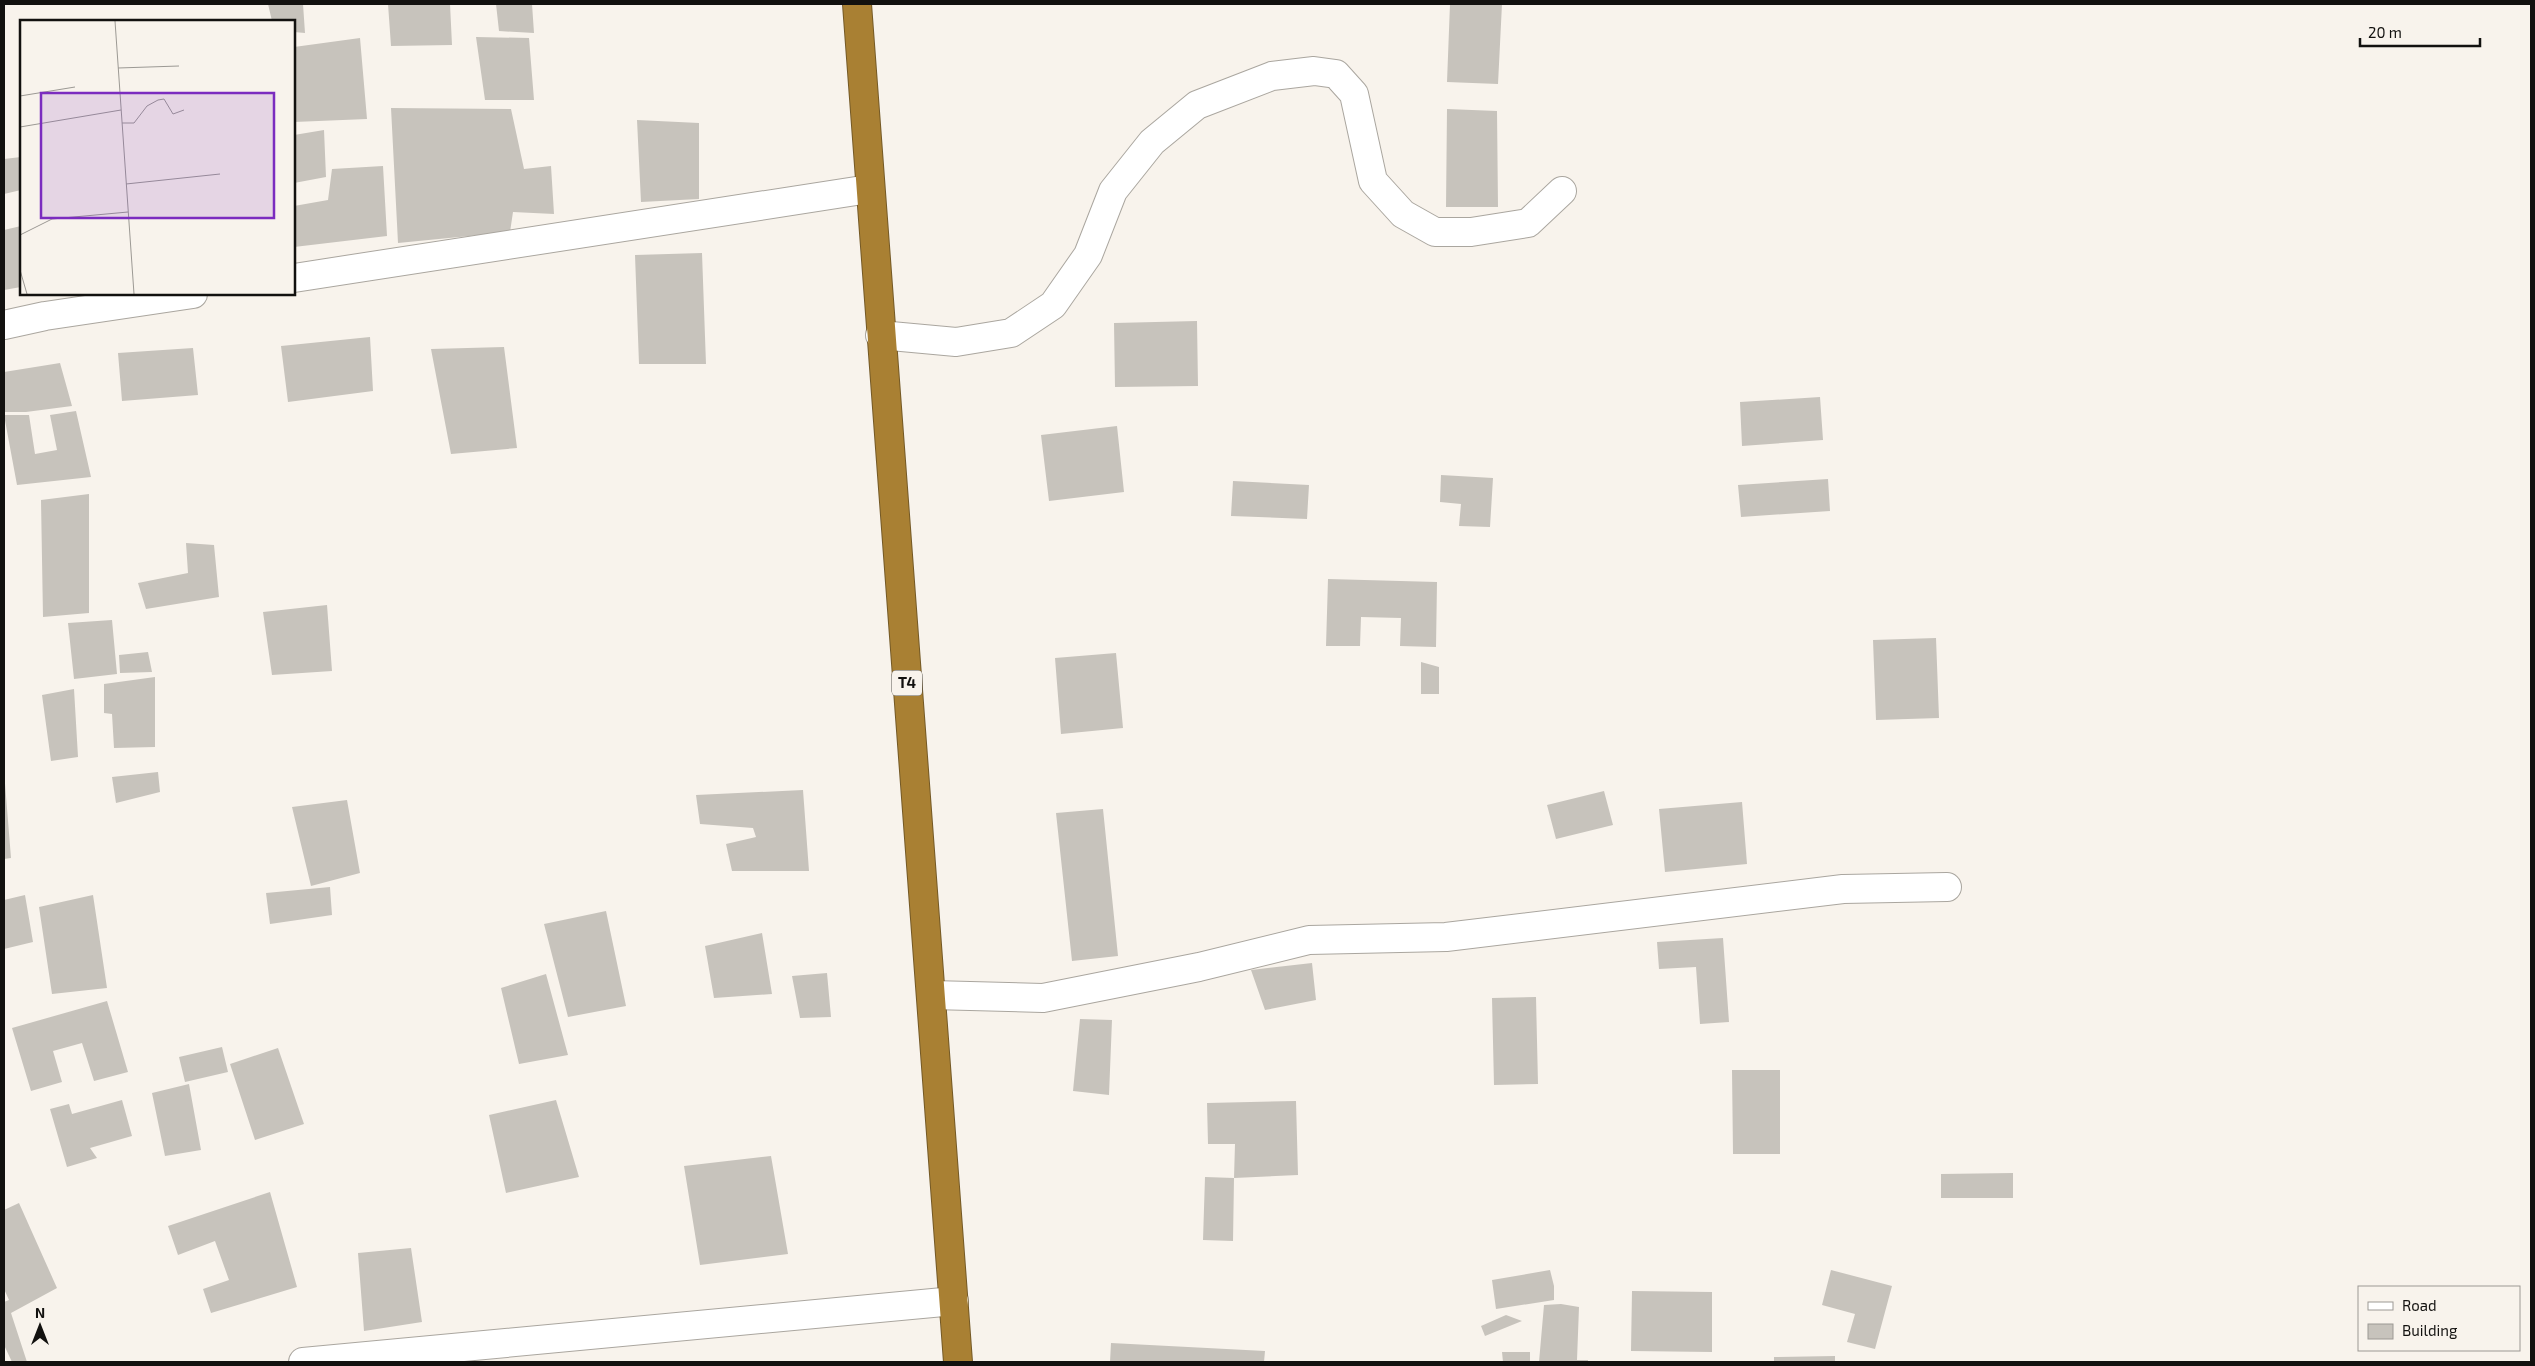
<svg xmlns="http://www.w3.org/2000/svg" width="2535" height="1366" font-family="'Exo 2',sans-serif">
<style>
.building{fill:#c7c3bc}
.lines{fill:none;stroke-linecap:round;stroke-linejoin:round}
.minor-casing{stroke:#aaa69f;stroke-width:30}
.highway-casing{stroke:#745926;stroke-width:30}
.minor{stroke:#fff;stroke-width:28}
.highway{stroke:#a98033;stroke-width:28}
.labels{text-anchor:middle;stroke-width:4;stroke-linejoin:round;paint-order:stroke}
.shield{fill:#f8f3ec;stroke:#575551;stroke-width:1}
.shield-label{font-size:15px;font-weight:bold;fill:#12110f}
.inset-road{fill:none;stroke:#9c9994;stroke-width:1}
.view{fill:#7b2cbf;fill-opacity:0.15;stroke:#7b2cbf;stroke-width:2.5}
.inset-edge{fill:none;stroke:#12110f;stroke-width:2.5}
</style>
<rect width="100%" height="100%" fill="#f8f3ec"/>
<path class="building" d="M268,4H303L305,33L294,32V21H272Z
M388,4H450L452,45L391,46Z
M496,4H532L534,33L499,31Z
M1450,4H1502L1498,84L1447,82Z
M476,37L529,38L534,100H485Z
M360,38L367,119L294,122V47Z
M391,108L511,109L524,169L551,166L554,214L513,212L510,232L398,243Z
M1447,109L1497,111L1498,207H1446Z
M637,120L699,123V199L641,202Z
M324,130L326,177L294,183V135Z
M21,157V190L4,194V159Z
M383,166L387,236L294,247V206L328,200L332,169Z
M21,226V287L4,290V230Z
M702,253L706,364H639L635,255Z
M1197,321L1198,386L1115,387L1114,323Z
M370,337L373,391L288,402L281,346Z
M504,347L517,448L451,454L431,349Z
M193,348L198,395L122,401L118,353Z
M60,363L72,406L26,412H5L4,372Z
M1820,397L1823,440L1742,446L1740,402Z
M76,411L91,477L17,485L4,415H29L35,454L57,450L50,415Z
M1117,426L1124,492L1049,501L1041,435Z
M1441,475L1493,478L1490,527L1459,526L1461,504L1440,502Z
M1828,479L1830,511L1741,517L1738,485Z
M1233,481L1309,485L1307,519L1231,516Z
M89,494V613L43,617L41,500Z
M186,543L214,545L219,597L146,609L138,583L188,573Z
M1328,579L1437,582L1436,647L1400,646L1401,618L1361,617L1360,646H1326Z
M327,605L332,671L272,675L263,612Z
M112,620L117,674L74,679L68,623Z
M1936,638L1939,718L1876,720L1873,640Z
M148,652L152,672L120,673L119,655Z
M1116,653L1123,728L1061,734L1055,658Z
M1421,662L1439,667V694H1421Z
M155,677V747L114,748L112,714L104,713V684Z
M74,689L78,757L51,761L42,695Z
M4,771L11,858L4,859Z
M158,772L160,792L116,803L112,777Z
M803,790L809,871H732L726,844L756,837L753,828L700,824L696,795Z
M1604,791L1613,825L1556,839L1547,805Z
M347,800L360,873L311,886L292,807Z
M1742,802L1747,864L1665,872L1659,809Z
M1103,809L1118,956L1072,961L1056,813Z
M330,887L332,915L270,924L266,893Z
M25,895L33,942L4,949V900Z
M93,895L107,988L52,994L39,907Z
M606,911L626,1006L568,1017L544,924Z
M762,933L772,994L714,998L705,946Z
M1723,938L1729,1022L1700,1024L1696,967L1659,969L1657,942Z
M1312,963L1316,1000L1265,1010L1251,970Z
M827,973L831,1017L800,1018L792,976Z
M546,974L568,1055L519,1064L501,988Z
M1536,997L1538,1084L1494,1085L1492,998Z
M107,1001L128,1072L94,1081L82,1043L53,1051L62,1082L31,1091L12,1028Z
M1080,1019L1112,1020L1109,1095L1073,1091Z
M222,1047L228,1072L185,1082L179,1057Z
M278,1048L304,1124L255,1140L230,1064Z
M1732,1070H1780V1154H1733Z
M189,1084L201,1150L165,1156L152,1093Z
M122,1100L132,1136L90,1148L97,1158L67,1167L50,1109L69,1104L72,1114Z
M556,1100L579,1177L506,1193L489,1115Z
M1296,1101L1298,1175L1234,1178L1235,1144H1208L1207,1103Z
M771,1156L788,1254L700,1265L684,1166Z
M2013,1173V1198H1941V1174Z
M1205,1177L1234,1178L1233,1241L1203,1240Z
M270,1192L297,1287L211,1313L203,1289L229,1280L215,1241L178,1255L168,1226Z
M19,1203L57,1288L11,1313L27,1362H12L4,1345V1302L9,1300L4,1289V1210Z
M411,1248L422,1322L364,1331L358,1253Z
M1550,1270L1554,1286V1300L1496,1309L1492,1280Z
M1831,1270L1892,1286L1875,1349L1847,1342L1855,1314L1822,1305Z
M1632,1291L1712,1292V1352L1631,1351Z
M1561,1304L1579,1307L1577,1360H1588V1362H1539L1544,1305Z
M1506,1315L1522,1321L1485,1336L1481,1326Z
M1111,1343L1265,1351L1264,1362H1110Z
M1502,1352H1530V1362H1503Z
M1835,1356V1362H1774V1357Z"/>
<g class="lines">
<defs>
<path id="minor" d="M294,278L869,189
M4,325L45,316L193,294
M880,335L956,342L1011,333L1053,305L1088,255L1113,191L1152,142L1197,105L1272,76L1314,71L1336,74L1354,94L1373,181L1403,214L1435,232H1471L1528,223L1562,191
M932,995L1043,998L1199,967L1309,940L1446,937L1843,889L1947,887
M303,1362L954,1301"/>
<path id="highway" d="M857,4L958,1362"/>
</defs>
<use href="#minor" class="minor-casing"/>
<use href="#highway" class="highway-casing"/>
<use href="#minor" class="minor"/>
<use href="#highway" class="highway"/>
</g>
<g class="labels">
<rect class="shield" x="892" y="670.5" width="30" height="25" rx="4"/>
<g class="shield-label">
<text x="907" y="688">T4</text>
</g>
</g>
<g transform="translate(20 20)">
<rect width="275" height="275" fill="#f8f3ec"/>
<path class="inset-road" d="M95,1L114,274M98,48L159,46M0,76L55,67M102,103H114L127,86L138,80L144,79L153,94L164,90M0,107L101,90M106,164L200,154M0,215L32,199L108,192M0,250L7,274"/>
<path class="view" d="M21,73H254V198H21Z"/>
<rect width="275" height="275" class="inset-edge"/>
</g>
<rect width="2535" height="1366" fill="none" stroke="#12110f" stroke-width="10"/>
<rect x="2358" y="1286" width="162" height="65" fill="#f8f3ec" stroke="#9c9994"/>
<rect x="2368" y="1302" width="25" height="8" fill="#ffffff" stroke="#9c9994"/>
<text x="2402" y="1311" font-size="15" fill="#12110f">Road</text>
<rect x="2368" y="1324" width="25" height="15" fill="#c7c3bc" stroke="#9c9994"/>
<text x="2402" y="1336" font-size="15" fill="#12110f">Building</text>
<g transform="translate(40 1326)" stroke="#f8f3ec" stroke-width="4" paint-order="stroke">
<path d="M0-4L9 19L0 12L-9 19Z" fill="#12110f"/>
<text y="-8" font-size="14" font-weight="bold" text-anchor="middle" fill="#12110f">N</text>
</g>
<path d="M2360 38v8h120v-8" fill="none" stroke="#12110f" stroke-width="2.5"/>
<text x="2368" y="38" font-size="15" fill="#12110f" stroke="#f8f3ec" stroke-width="4" paint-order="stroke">20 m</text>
</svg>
